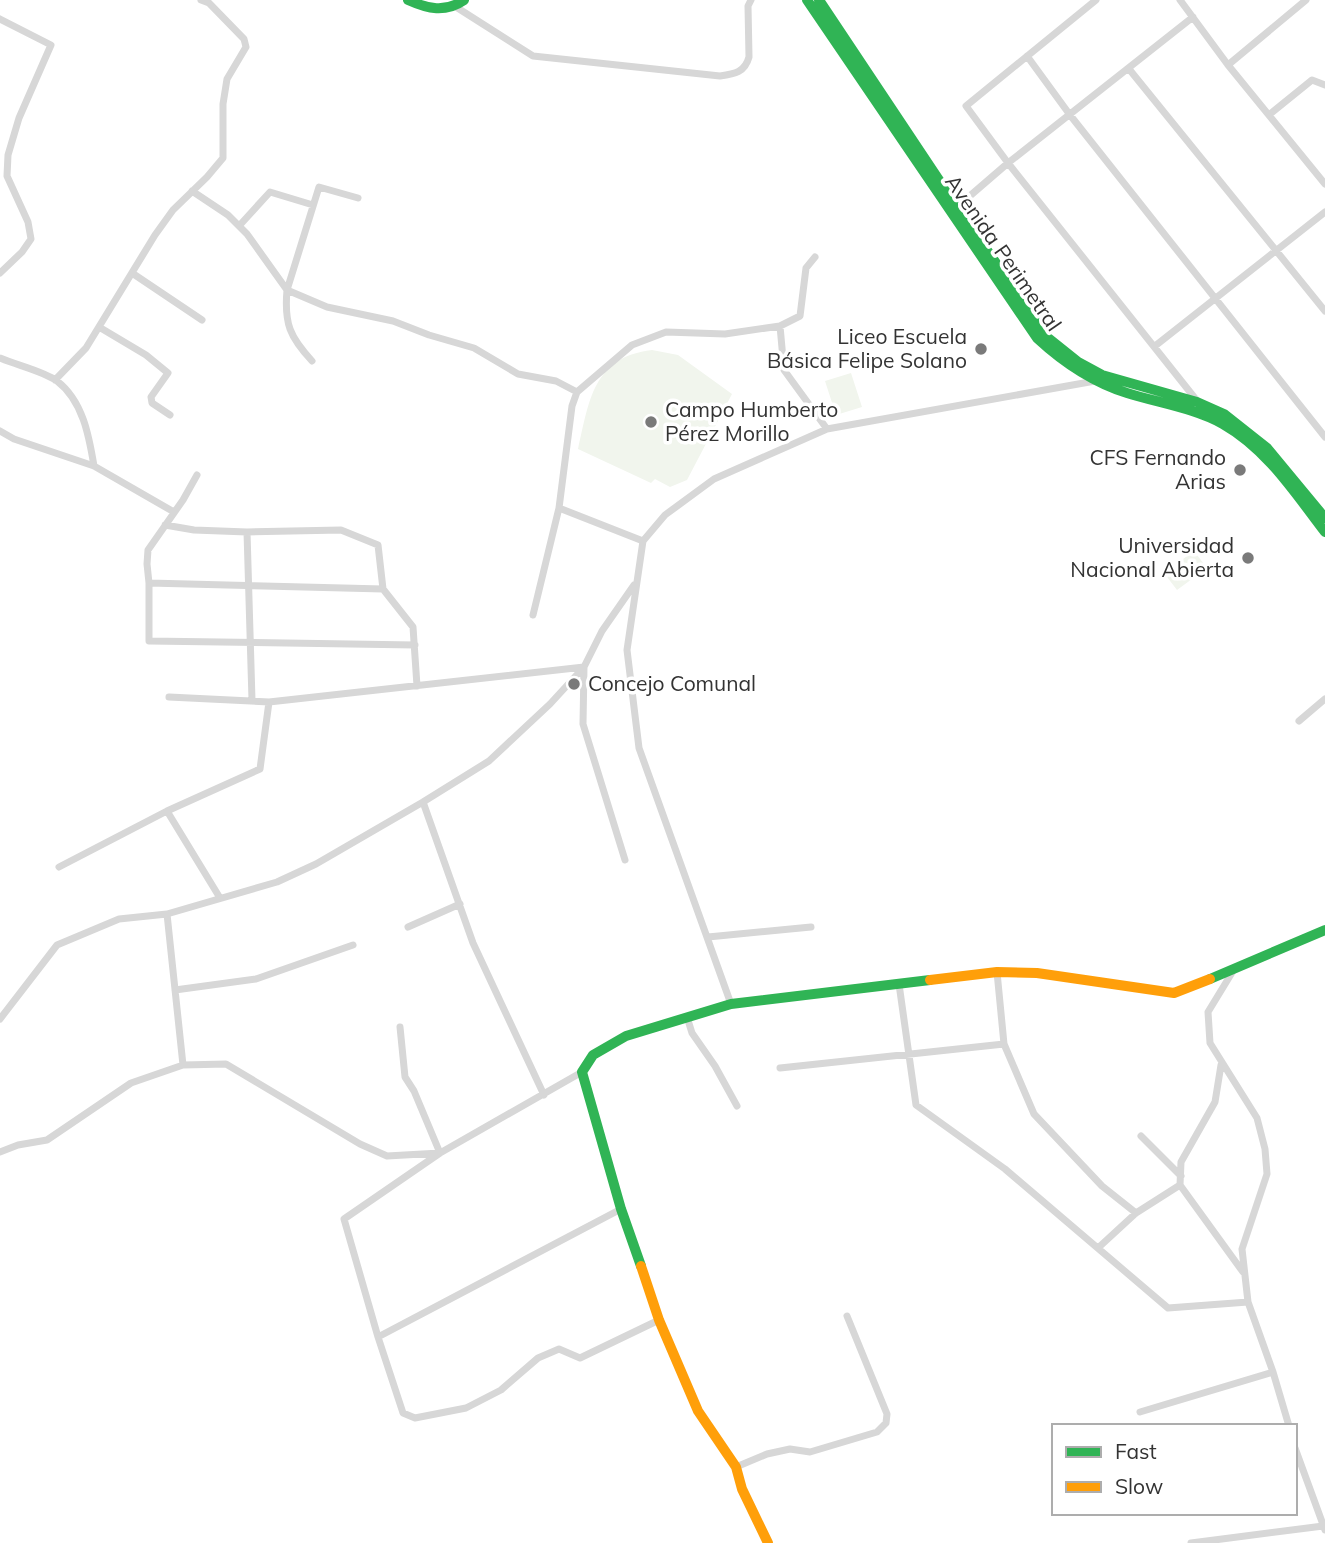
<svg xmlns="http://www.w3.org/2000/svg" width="1325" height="1543" font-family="Mulish,sans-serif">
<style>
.pitch{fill:#f1f5ed}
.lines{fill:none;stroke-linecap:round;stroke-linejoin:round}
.street{stroke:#d7d7d7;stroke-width:7}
.fast{stroke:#30b455;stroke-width:10}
.slow{stroke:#ff9f0a;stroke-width:10}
.poi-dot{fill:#7a7a7a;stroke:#fff;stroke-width:2.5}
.labels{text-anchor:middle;stroke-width:7;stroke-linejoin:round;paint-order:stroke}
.street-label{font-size:21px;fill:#333;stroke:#fff}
.poi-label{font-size:21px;fill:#333;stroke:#fff;text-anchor:end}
</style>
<rect width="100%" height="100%" fill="#fff"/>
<path class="pitch" d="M652,350L678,355L732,394L687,480L670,487L655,479L651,483L578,449C589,401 593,357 652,350Z
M851,373L862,407L836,415L825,381Z
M1194,551L1207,568L1177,590L1164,573Z"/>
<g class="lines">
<path class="street" d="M1096,0L966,106L1008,163L1198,402
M1180,0L1228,65L1325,184
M456,7L533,56L720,76C735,74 745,72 749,57L748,6L751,0
M0,19L51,45L19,118L8,155L7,176L28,222L31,239L22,252L0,273
M1027,56L1070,115L1325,437
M1228,65L1306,0
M1129,69L1325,311
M1270,114L1312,80L1325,85
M192,191L228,215L247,234L287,290C284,324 290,337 312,361
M358,198L319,187L287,290L327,307L393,321L429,335L474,348L518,374L556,381L577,392
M957,207L1008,163L1193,17
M239,226L270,192L313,205
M132,273L202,320
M780,326L800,316L806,268L815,257
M99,327L146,355L168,373L151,397L152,403L170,415
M1155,346L1325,212
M0,358C16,365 43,371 57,381C83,401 89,436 94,466
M55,380L86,348L155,235L173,210L207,177L223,158V104L227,79L246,47L244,39L209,3L201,0
M0,431L14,439L94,466L174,512
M165,525L194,530L247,532L341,530L378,545L383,589
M247,532L252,700
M643,541L559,508L572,406L577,392L632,345L666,332L725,334L780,326L784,370L827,429
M149,583L147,564L148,550L183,500L197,475
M533,615L559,508
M415,645L149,641V583L383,589L413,627L417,686
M169,697L269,702
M1299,721L1325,699
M423,802L473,943L544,1095
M167,811L260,769L269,702L584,667L602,631L634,585
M59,867L167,811L220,898
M408,927L460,904
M708,937L811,927
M1233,971L1208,1012L1210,1043L1257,1118L1265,1149L1267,1174L1242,1249L1248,1302L1273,1372L1289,1426
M997,972L1004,1044L1034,1114L1102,1186L1136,1213
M899,984L916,1105L1005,1169L1168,1308L1248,1302
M175,990L256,979L353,945
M731,1004L639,748L627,650L643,541L665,515L714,479L827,429L1095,381
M687,1017L692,1033L715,1066L737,1106
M0,1019L57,945L119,919L167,914
M400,1027L405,1077L414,1091L440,1153L387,1156L360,1144L226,1064L183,1065L167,914L277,882L316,864L423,802L489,761L550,704L584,667L583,724L625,860
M1221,1065L1215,1102L1181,1162L1180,1185L1243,1272
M780,1068L1004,1044
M582,1072L440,1153L344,1219L378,1337L621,1209
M1141,1136L1181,1176
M0,1152L18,1145L47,1140L131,1083L183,1065
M1098,1248L1136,1213L1180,1185
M378,1337L403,1413L415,1418L466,1408L501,1390L538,1358L559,1349L580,1358L659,1320
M1140,1412L1273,1372
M1295,1448L1325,1530
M736,1467L767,1454L790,1449L810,1452L877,1432L886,1423L887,1414L847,1316
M1191,1543L1323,1526"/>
<path class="fast" d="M408,0C428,9 445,13 464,0
M807,0L1037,338C1064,363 1092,382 1127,393C1159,403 1194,408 1223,424C1267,449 1295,493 1325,532
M819,0L957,207L1048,338L1078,362L1102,375L1197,402L1224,414L1267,448L1325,518
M1210,979L1325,930
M641,1266L621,1209L582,1072L593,1055L626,1036L731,1004L930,980"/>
<path class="slow" d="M930,980L997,972L1037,973L1174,993L1210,979
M641,1266L659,1320L698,1411L736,1467L742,1489L768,1543"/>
</g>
<g class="poi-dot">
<circle cx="981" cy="349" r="7"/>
<circle cx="651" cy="422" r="7"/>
<circle cx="1240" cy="470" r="7"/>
<circle cx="1248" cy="558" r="7"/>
<circle cx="574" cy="684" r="7"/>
</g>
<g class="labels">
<g class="street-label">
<text transform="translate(1003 253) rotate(55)" y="7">Avenida Perimetral</text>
</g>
<g class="poi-label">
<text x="967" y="344">Liceo Escuela<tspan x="967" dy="24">Básica Felipe Solano</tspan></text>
<text x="665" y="417" text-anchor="start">Campo Humberto<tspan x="665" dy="24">Pérez Morillo</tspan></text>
<text x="1226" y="465">CFS Fernando<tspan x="1226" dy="24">Arias</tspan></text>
<text x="1234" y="553">Universidad<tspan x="1234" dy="24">Nacional Abierta</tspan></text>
<text x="588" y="691" text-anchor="start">Concejo Comunal</text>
</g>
</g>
<rect x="1052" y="1424" width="245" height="91" fill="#ffffff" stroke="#adadad" stroke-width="2"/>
<rect x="1066" y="1447" width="35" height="10" fill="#30b455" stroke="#adadad" stroke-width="2"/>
<text x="1115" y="1459" font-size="21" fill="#333333">Fast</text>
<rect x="1066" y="1482" width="35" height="10" fill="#ff9f0a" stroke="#adadad" stroke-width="2"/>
<text x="1115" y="1494" font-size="21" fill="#333333">Slow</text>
</svg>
